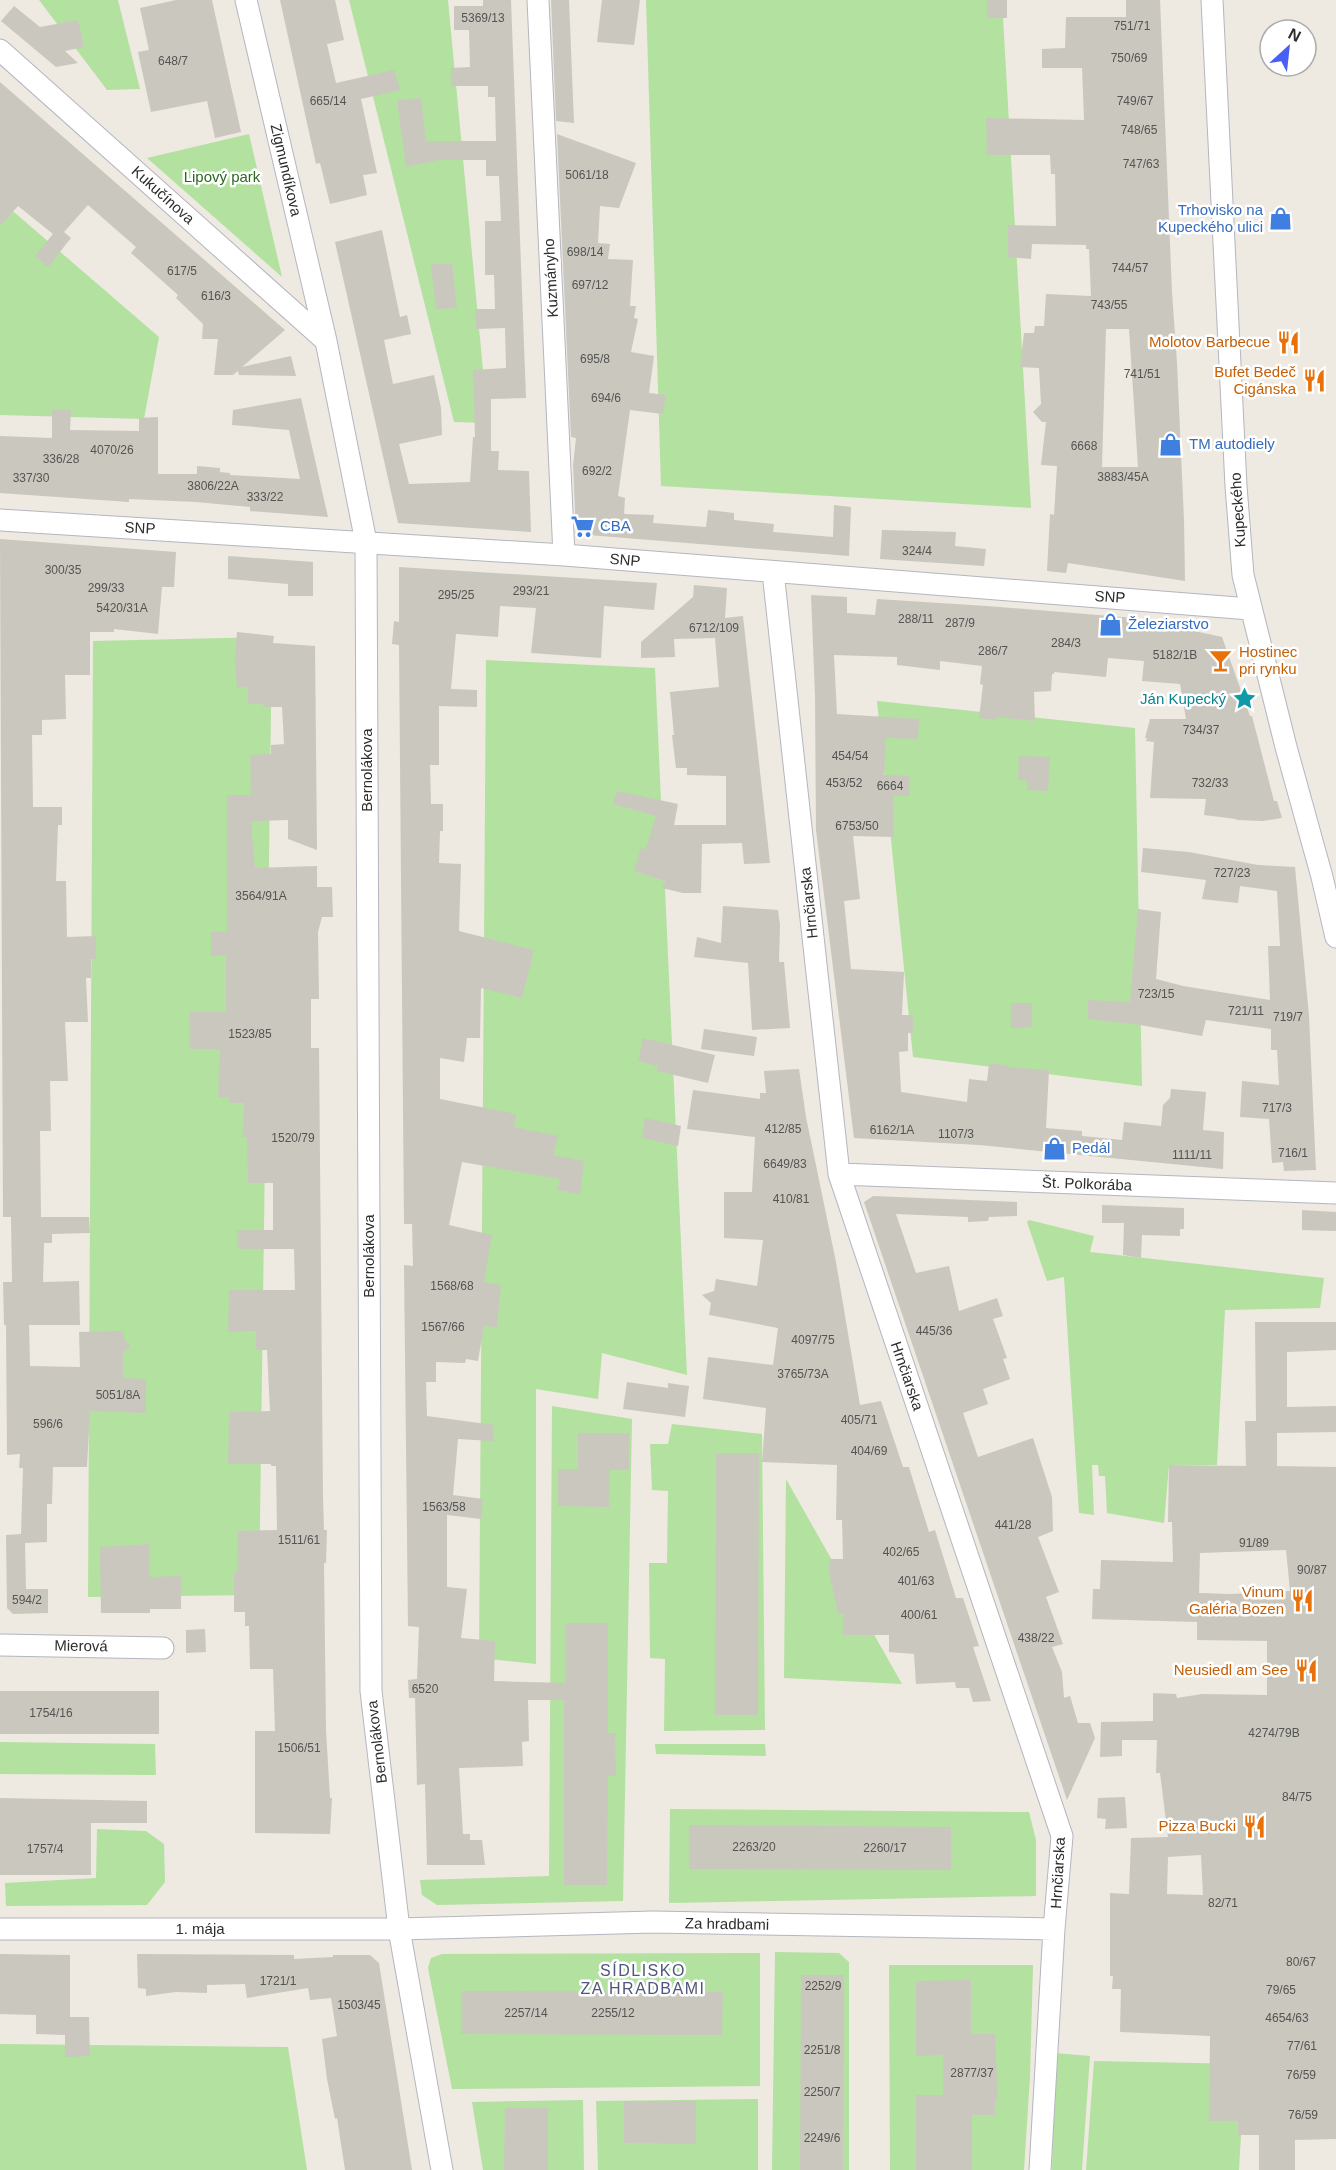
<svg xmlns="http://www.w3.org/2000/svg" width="1336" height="2170" font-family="Helvetica,sans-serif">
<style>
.green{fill:#b3e1a0}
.building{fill:#cac7bf;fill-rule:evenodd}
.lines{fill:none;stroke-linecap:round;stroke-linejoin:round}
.minor-casing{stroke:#b4b6c0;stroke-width:23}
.minor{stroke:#fff;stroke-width:21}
.labels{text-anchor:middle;stroke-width:5;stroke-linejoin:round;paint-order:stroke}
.number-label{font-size:12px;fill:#545452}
.street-label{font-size:15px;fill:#2d2d2d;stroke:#fff}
.park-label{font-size:15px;fill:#2a691f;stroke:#fff}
.shop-label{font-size:15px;fill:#366cbe;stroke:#fff;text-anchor:start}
.food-label{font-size:15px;fill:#c56008;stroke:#fff;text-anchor:end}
.culture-label{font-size:15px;fill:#0d838f;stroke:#fff;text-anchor:end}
.neighbourhood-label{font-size:16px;letter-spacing:1.5px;fill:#4f557d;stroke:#fff}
</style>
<rect width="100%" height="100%" fill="#eee9e1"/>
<path class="green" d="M39,0H118L140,89L107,90Z
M349,0H448L488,423L454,422Z
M646,0H1002L1031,508L661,486Z
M249,134L282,277L147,158Z
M0,200L159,337L144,419L0,415Z
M272,637L259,1595L88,1597L93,641Z
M486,660L655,668L687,1375L602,1353L598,1399L536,1389V1664L479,1658Z
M877,701L1135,728L1142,1086L913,1057Z
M1029,1220L1094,1236L1090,1252L1324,1278L1320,1308L1225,1310L1217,1465H1169L1164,1523L1107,1513L1105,1476H1099L1098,1465H1092L1094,1515L1079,1513L1064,1277L1047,1281L1027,1222Z
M552,1406L632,1419L623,1901L437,1905L422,1895L420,1880L549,1876Z
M672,1424L762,1434L765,1730L664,1731L665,1659L650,1658L649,1563H667L668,1491L652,1490L650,1444H668Z
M786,1479L902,1684L784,1678Z
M0,1742L155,1744L156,1775L0,1774Z
M655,1744H765L766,1756L656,1754Z
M670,1809L1029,1812L1036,1840V1896L669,1903Z
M97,1829L146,1831L164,1844L165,1882L147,1905L6,1906L5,1883L96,1878Z
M775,1952L839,1953L849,1962V2170H772Z
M760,1953V2086L452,2089L428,1968L431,1958L442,1954Z
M889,1965H1033L1030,2077L1024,2170H890Z
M0,2044L288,2047L307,2170H0Z
M1055,2053L1090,2056L1082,2170H1052Z
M1094,2061L1245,2064L1239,2170H1086Z
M758,2099V2170H598L596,2101Z
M583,2100L584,2170H483L472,2102Z"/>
<path class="building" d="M176,0H212L241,132L215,138L207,101L151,112L138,52L149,50L140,8Z
M280,0H335L344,40L327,44L336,83L394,70L400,90L361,99L377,173L363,175L367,195L330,204L320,163L316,164Z
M483,0H511L526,398L491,399V451H499L498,470L529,471L531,532L398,523L335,242L382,230L400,317L407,315L411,334L384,340L393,384L434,375L441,408L442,435L399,444L409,484L470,482L473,437H475L473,370L506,368L505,328L476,329L475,309H495L494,275H485V221H501L499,176H486V160H438L406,167L397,100L421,98L426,141H496L495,97H488V86H451V68L470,67L469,30H454V6H483Z
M551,0H569L574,123L556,121Z
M602,0H640L634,45L597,42Z
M987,0H1007V18H987Z
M1126,0H1160L1172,292L1177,363L1184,520L1185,581L1068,563L1066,573L1047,571L1050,514L1054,515L1057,466L1041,465L1046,422H1042L1033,412L1041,404L1039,368L1020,367L1024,333H1034L1035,326H1044L1046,294L1091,296L1089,249H1086V245L1032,244L1031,259L1008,257V225L1056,226L1055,174H1051L1050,155H987L986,118L1084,120L1082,68H1042V49L1065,48L1066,17H1126ZM1106,329H1129L1138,467H1102Z
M14,6L40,27L78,20L84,47L65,51L78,63L56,67L1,21Z
M0,82L285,330L242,367L291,356L296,376L239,375L238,371L233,375H214L218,339H202L203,324L176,298L178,295L131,253L136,247L88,205L64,232L71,238L48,267L35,256L53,234L18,206L0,226Z
M557,134L636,163L619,208L600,206L598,243L610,244L608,259L633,260L630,306H636L634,318L638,319L631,352L654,356L649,393L666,395L663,414L630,410L618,496L625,498L624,514L654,515L653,523L706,527L708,510L734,513V520L774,524L773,532L833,537L834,505L851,507L849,556L576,534L573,465L576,438L571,437Z
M431,264H452L457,308L436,309Z
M301,398L328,517L250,511V507L196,502L129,499V502L0,493V436L52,438V409L71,410L70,430L139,431V418L158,417V474H197V466L220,468V472L230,473V475L300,479L289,430L232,425L233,410Z
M882,530L956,532L955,546L986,549L984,566L880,559Z
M0,539L176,552L174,587H162L158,634L114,629V632H90V675H65L66,719L42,720V735H32L33,807H62V825H58L56,881H66L67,937L96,936V959H91V978H86L88,1022H65L68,1081H50L51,1131H40L41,1217H89L90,1233L52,1234V1243H44L43,1282L79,1281L80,1325H29L30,1366L80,1367L79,1332L123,1331L124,1339L130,1346L123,1352V1378L146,1379V1413L90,1411L87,1467H53L52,1504H47V1542L25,1543L26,1589H48V1613L13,1614L7,1608L6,1535L21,1534L23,1468H19L20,1454L7,1455L6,1325H4L3,1282H12L11,1217H3Z
M228,556L313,562V596H288V584L228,579Z
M399,567L657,583L654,610L604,606L601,658L531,653L536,608L500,606L498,637L456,634L451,689L477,690V707L439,706V765H430L431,804H443V831H440L439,863L461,864L459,931L534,950L522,998L481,988L480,1038H467L464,1062L440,1058V1099L516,1114L514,1127L558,1136L553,1155L584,1161L580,1194L557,1190L560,1179L462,1162L449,1225L492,1235L484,1282L501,1285L497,1327L484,1326L478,1361L466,1359L465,1363L436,1362V1382H426L427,1416L494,1425L493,1441L458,1439L453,1495L483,1499L481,1519L447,1515V1587L467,1589L461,1638L495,1641L494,1681L565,1683V1623H608V1733H615L616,1776H608L607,1885H564V1700H528L529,1741L522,1742L523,1766L459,1768L463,1834H470V1840H482L485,1865H427L425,1784L417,1785L415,1698H409L408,1680L417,1679L419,1627L408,1626L404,1265L413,1266L412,1224H404L399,645L392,644L394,621L399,622Z
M694,585L727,588L725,618L743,616L770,863L744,864L742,843L702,844L701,893H683L662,888L665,881L634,871L641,848L646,849L656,816L613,804L617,791L678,804L674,825H726V776L687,775V768H676L672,735H674L670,692L719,687L715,638L674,639L675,657L641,658V642L693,597Z
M811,595L847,597V613L875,615L877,599L987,606L1134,618L1222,637L1250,716H1252L1274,801H1277L1282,818L1263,821L1237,820L1236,819L1204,815L1206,799L1150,798L1154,742L1146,741L1147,738H1145L1150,719H1186L1180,684L1142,681L1144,661L1108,658L1106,677L1054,672V674H1052L1051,691L1034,692L1035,721L996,717V720L979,718L983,685L980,684L982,666L940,661V670L897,665V657L834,655L837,714L919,719L918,739L886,738L884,775L909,776V796H893L894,837L853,836L860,899L844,901L851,969L904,972L902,1015H913V1033H908V1051L899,1052L901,1092L967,1102L969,1079L987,1081L989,1064L1007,1065V1067L1049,1070L1046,1128L1082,1131V1136L1122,1140L1124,1122L1161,1126L1163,1105L1170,1098L1171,1089L1206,1092L1203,1130L1224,1132L1223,1169L979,1145L854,1138L816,830L815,696Z
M237,632L274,636L273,643L315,646L317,850L288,839V820L251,821L255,868L317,866V887H332L333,917H322L318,932L319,999H311V1048H319L323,1498L324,1530H327L326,1563H324L326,1730L330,1798H332L330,1834L255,1833V1731H275L273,1669H250L249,1626H245V1612H234V1572H237L238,1531L277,1530L276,1466H271V1464H228L229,1412L270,1411L267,1350H256V1331L228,1332L229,1290H295L294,1249H237V1230H273V1183H248L247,1137H243L244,1103H229V1097L218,1098L220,1049H189V1012H226V955L211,956V932L227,931V795H251L250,755L271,754V745L284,744L282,707H263V704H248V687L237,688L235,659Z
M1019,756L1050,757L1048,791L1027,790V781L1018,780Z
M1143,848L1189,852L1258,865L1295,867L1309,1016L1316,1170L1284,1171L1283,1162L1272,1163L1269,1119L1240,1117L1242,1081L1279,1085L1277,1050H1271V1029L1206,1020L1202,1036L1140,1025L1088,1019V1000L1130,1002L1138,909L1161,912L1156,979L1183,986L1270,1000L1268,946H1280L1277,891L1240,886L1238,903L1202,899L1206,880L1141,872Z
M723,906L778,910L780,925L779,962H784L790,1028L752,1030L748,963L694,957L697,937L721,943Z
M1011,1003H1032V1027L1011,1028Z
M704,1029L757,1037L754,1056L701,1049Z
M643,1038L715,1055L708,1083L657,1071L658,1066L638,1061Z
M799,1069L806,1117L836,1262L860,1405L881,1401L903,1467H909L929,1532L935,1530L956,1598H963L979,1646L973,1647L991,1701L973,1702L969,1688H956L955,1682L916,1684L914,1654L889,1652V1635H843V1614H838L829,1573V1559H843L842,1520H836L837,1465L762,1462L766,1408L703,1399L708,1357L773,1365L778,1328L709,1315L711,1303L702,1295L714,1291L716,1279L757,1286L763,1240L724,1238V1192H752L755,1137L687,1129L693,1090L760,1099V1093H766L764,1071Z
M645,1118L681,1126L678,1146L642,1138Z
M873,1196L1017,1202V1216L989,1217L988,1221L968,1222V1217L896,1214L916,1273L949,1266L959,1311L997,1298L1003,1316L993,1319L1007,1358L1003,1359L1010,1379L983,1389L988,1404L963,1413L978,1457L1033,1438L1052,1497L1053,1531L1038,1537L1059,1592L1046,1597L1063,1644L1052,1647L1062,1672L1064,1698L1070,1696L1078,1723H1090L1095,1738L1067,1800L864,1202Z
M1102,1205L1184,1208V1229H1180V1236L1142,1235L1141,1258L1123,1255L1124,1223H1102Z
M1302,1210L1336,1212V1231L1302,1230Z
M1255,1322H1336V1350L1287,1352V1407L1336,1406V1432L1277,1433V1466L1336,1467V2139L1295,2140V2170H1259V2135H1238V2121H1209L1210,2036L1120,2032L1121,1989H1112L1113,1976H1110V1893L1129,1894L1131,1838L1168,1837L1160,1773H1156L1157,1740H1122V1756L1100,1757L1101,1722L1153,1721V1693L1176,1694L1177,1698L1202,1694L1267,1695V1641L1197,1640V1622L1092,1619L1093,1589H1100L1101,1560L1173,1562L1172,1522H1168L1169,1465L1246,1466L1245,1421H1256ZM1286,1550L1290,1591L1230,1594L1199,1593L1200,1553ZM1201,1855L1203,1895L1167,1894L1168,1857Z
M627,1382L668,1388V1383L689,1386L685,1417L623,1409Z
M578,1433H629V1470H610L609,1507L558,1506V1469H578Z
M716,1453H759L758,1715H715Z
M149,1544V1577L181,1576V1609H150V1613H101L100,1547Z
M205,1629L206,1652L186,1653V1630Z
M0,1691H159V1734H0Z
M1125,1797L1127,1828L1105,1829L1106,1819L1097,1818L1098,1798Z
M0,1798L147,1801V1823H91V1875H0Z
M689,1825L951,1827V1870L689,1869Z
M0,1954L70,1955V2017H89L90,2056L65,2057V2035L36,2034V2015L0,2014Z
M137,1954L294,1955V1959L333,1957V1955H370L379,1963L412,2170H345L337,2118L335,2119L327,2079L322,2039L337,2036L331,1998L310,2000L308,1988L247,1998L245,1984L207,1985V1993L176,1992L146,1996V1989L138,1988Z
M801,1975H844L843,2170H800Z
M971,1980V2034H995L998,2099H995V2115H972V2170H916V2095H943V2055L916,2056V1981Z
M461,1991L723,1992L722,2035L461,2034Z
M624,2101H696V2144L624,2143Z
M505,2108H548V2170H504Z"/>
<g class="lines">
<defs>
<path id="minor" d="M246,0L326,341L366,542L371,1691L399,1929L442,2170
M538,0L564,555
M1212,0L1236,486L1243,575L1286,747L1322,877L1336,937
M0,50L326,341
M0,520L564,555L1250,609
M773,572L839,1174L1062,1836L1054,1929L1040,2170
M839,1174L1336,1193
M0,1645L163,1648
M0,1929H399L653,1922L1054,1929"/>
</defs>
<use href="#minor" class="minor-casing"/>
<use href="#minor" class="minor"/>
</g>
<defs>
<symbol id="shop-bare" viewBox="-9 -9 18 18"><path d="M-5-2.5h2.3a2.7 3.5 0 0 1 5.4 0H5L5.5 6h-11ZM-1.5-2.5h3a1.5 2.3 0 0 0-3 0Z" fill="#3f7fe0" stroke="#fff" stroke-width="2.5" paint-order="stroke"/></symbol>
<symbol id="restaurant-bare" viewBox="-9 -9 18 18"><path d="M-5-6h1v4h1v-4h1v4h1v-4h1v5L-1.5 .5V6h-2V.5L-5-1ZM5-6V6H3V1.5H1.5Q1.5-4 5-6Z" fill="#e8710a" stroke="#fff" stroke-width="2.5" paint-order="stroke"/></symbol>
<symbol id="supermarket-bare" viewBox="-9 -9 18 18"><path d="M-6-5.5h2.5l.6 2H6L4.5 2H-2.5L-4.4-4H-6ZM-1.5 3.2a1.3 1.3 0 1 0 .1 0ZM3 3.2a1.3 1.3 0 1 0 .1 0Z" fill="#3f7fe0" stroke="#fff" stroke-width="2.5" paint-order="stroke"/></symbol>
<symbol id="bar-bare" viewBox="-9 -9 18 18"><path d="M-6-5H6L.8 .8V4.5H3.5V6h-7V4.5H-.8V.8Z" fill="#e8710a" stroke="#fff" stroke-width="2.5" paint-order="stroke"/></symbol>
<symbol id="sight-bare" viewBox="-9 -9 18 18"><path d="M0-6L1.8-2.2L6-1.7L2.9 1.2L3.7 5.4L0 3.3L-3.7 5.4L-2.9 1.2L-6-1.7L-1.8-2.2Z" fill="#0f9aa8" stroke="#fff" stroke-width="2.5" paint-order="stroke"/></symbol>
</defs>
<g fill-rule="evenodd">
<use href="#shop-bare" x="1264" y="202" width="33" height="33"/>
<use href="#restaurant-bare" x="1272" y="326" width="33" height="33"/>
<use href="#restaurant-bare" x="1298" y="364" width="33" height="33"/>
<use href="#shop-bare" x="1154" y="428" width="33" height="33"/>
<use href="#supermarket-bare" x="566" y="510" width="33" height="33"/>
<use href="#shop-bare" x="1094" y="608" width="33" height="33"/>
<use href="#bar-bare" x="1204" y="644" width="33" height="33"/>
<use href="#sight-bare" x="1228" y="682" width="33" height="33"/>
<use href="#shop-bare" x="1038" y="1132" width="33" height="33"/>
<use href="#restaurant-bare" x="1286" y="1584" width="33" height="33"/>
<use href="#restaurant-bare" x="1290" y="1654" width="33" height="33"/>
<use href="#restaurant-bare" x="1238" y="1810" width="33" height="33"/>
</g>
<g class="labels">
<g class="number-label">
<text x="483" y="22">5369/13</text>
<text x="1132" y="30">751/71</text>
<text x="1129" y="62">750/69</text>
<text x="173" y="65">648/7</text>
<text x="328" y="105">665/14</text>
<text x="1135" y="105">749/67</text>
<text x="1139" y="134">748/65</text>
<text x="1141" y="168">747/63</text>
<text x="587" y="179">5061/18</text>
<text x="585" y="256">698/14</text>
<text x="1130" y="272">744/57</text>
<text x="182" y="275">617/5</text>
<text x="590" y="289">697/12</text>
<text x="216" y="300">616/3</text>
<text x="1109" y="309">743/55</text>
<text x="595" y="363">695/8</text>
<text x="1142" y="378">741/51</text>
<text x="606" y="402">694/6</text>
<text x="1084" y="450">6668</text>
<text x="112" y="454">4070/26</text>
<text x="61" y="463">336/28</text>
<text x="597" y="475">692/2</text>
<text x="1123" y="481">3883/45A</text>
<text x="31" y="482">337/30</text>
<text x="213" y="490">3806/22A</text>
<text x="265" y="501">333/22</text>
<text x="917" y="555">324/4</text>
<text x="63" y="574">300/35</text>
<text x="106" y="592">299/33</text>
<text x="531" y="595">293/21</text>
<text x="456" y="599">295/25</text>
<text x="122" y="612">5420/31A</text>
<text x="916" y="623">288/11</text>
<text x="960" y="627">287/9</text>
<text x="714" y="632">6712/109</text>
<text x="1066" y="647">284/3</text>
<text x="993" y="655">286/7</text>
<text x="1175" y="659">5182/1B</text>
<text x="1201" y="734">734/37</text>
<text x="850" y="760">454/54</text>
<text x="844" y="787">453/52</text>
<text x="1210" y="787">732/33</text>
<text x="890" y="790">6664</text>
<text x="857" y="830">6753/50</text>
<text x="1232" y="877">727/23</text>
<text x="261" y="900">3564/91A</text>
<text x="1156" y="998">723/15</text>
<text x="1246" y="1015">721/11</text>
<text x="1288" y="1021">719/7</text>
<text x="250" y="1038">1523/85</text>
<text x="1277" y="1112">717/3</text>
<text x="783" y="1133">412/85</text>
<text x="892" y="1134">6162/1A</text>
<text x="956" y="1138">1107/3</text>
<text x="293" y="1142">1520/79</text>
<text x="1293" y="1157">716/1</text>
<text x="1192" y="1159">1111/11</text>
<text x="785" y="1168">6649/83</text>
<text x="791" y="1203">410/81</text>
<text x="452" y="1290">1568/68</text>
<text x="443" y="1331">1567/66</text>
<text x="934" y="1335">445/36</text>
<text x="813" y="1344">4097/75</text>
<text x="803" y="1378">3765/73A</text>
<text x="118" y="1399">5051/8A</text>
<text x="859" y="1424">405/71</text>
<text x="48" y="1428">596/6</text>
<text x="869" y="1455">404/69</text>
<text x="444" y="1511">1563/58</text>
<text x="1013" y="1529">441/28</text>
<text x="299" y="1544">1511/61</text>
<text x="1254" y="1547">91/89</text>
<text x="901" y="1556">402/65</text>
<text x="1312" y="1574">90/87</text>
<text x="916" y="1585">401/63</text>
<text x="27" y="1604">594/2</text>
<text x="919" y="1619">400/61</text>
<text x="1036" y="1642">438/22</text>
<text x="425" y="1693">6520</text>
<text x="51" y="1717">1754/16</text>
<text x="1274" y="1737">4274/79B</text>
<text x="299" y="1752">1506/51</text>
<text x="1297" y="1801">84/75</text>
<text x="754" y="1851">2263/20</text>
<text x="885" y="1852">2260/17</text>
<text x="45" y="1853">1757/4</text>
<text x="1223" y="1907">82/71</text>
<text x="1301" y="1966">80/67</text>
<text x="278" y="1985">1721/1</text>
<text x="823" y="1990">2252/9</text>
<text x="1281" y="1994">79/65</text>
<text x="359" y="2009">1503/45</text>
<text x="526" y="2017">2257/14</text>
<text x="613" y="2017">2255/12</text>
<text x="1287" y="2022">4654/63</text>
<text x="1302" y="2050">77/61</text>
<text x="822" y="2054">2251/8</text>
<text x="972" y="2077">2877/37</text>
<text x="1301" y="2079">76/59</text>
<text x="822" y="2096">2250/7</text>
<text x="1303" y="2119">76/59</text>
<text x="822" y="2142">2249/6</text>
</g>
<g class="street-label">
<text transform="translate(286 170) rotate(77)" y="5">Zigmundíkova</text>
<text transform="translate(163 195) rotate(42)" y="5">Kukučínova</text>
<text transform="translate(551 278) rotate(-93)" y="5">Kuzmányho</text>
<text transform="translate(1238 510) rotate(-94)" y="5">Kupeckého</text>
<text transform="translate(140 528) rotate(3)" y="5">SNP</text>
<text transform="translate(625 560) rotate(5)" y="5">SNP</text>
<text transform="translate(1110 597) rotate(4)" y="5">SNP</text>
<text transform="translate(367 770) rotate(-90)" y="5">Bernolákova</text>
<text transform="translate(809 903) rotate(-96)" y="5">Hrnčiarska</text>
<text transform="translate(1087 1184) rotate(2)" y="5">Št. Polkorába</text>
<text transform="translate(369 1256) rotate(-90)" y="5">Bernolákova</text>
<text transform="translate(907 1376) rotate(71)" y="5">Hrnčiarska</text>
<text transform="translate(81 1646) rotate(1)" y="5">Mierová</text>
<text transform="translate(377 1742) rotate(-97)" y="5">Bernolákova</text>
<text transform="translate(1058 1873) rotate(-87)" y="5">Hrnčiarska</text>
<text transform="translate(727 1924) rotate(1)" y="5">Za hradbami</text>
<text x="200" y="1934">1. mája</text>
</g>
<g class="park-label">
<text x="222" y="182">Lipový park</text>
</g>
<g class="shop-label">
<text x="1263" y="215" text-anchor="end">Trhovisko na<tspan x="1263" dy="17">Kupeckého ulici</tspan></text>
<text x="1189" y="449">TM autodiely</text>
<text x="600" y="531">CBA</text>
<text x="1128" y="629">Železiarstvo</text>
<text x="1072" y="1153">Pedál</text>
</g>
<g class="food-label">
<text x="1270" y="347">Molotov Barbecue</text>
<text x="1296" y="377">Bufet Bedeč<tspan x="1296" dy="17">Cigánska</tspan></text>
<text x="1239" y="657" text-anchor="start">Hostinec<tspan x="1239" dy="17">pri rynku</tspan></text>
<text x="1284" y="1597">Vinum<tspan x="1284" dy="17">Galéria Bozen</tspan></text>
<text x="1288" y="1675">Neusiedl am See</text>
<text x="1236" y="1831">Pizza Bucki</text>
</g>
<g class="culture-label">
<text x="1226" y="704">Ján Kupecký</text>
</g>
<g class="neighbourhood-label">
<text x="643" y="1976">SÍDLISKO<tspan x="643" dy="18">ZA HRADBAMI</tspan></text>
</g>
</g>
<g transform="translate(1288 48) rotate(27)"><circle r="28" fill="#ffffff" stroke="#ababab" stroke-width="1.5"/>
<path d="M0-4.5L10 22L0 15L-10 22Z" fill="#4a60f2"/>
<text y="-9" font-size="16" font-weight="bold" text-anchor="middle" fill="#2d2d2d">N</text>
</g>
</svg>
